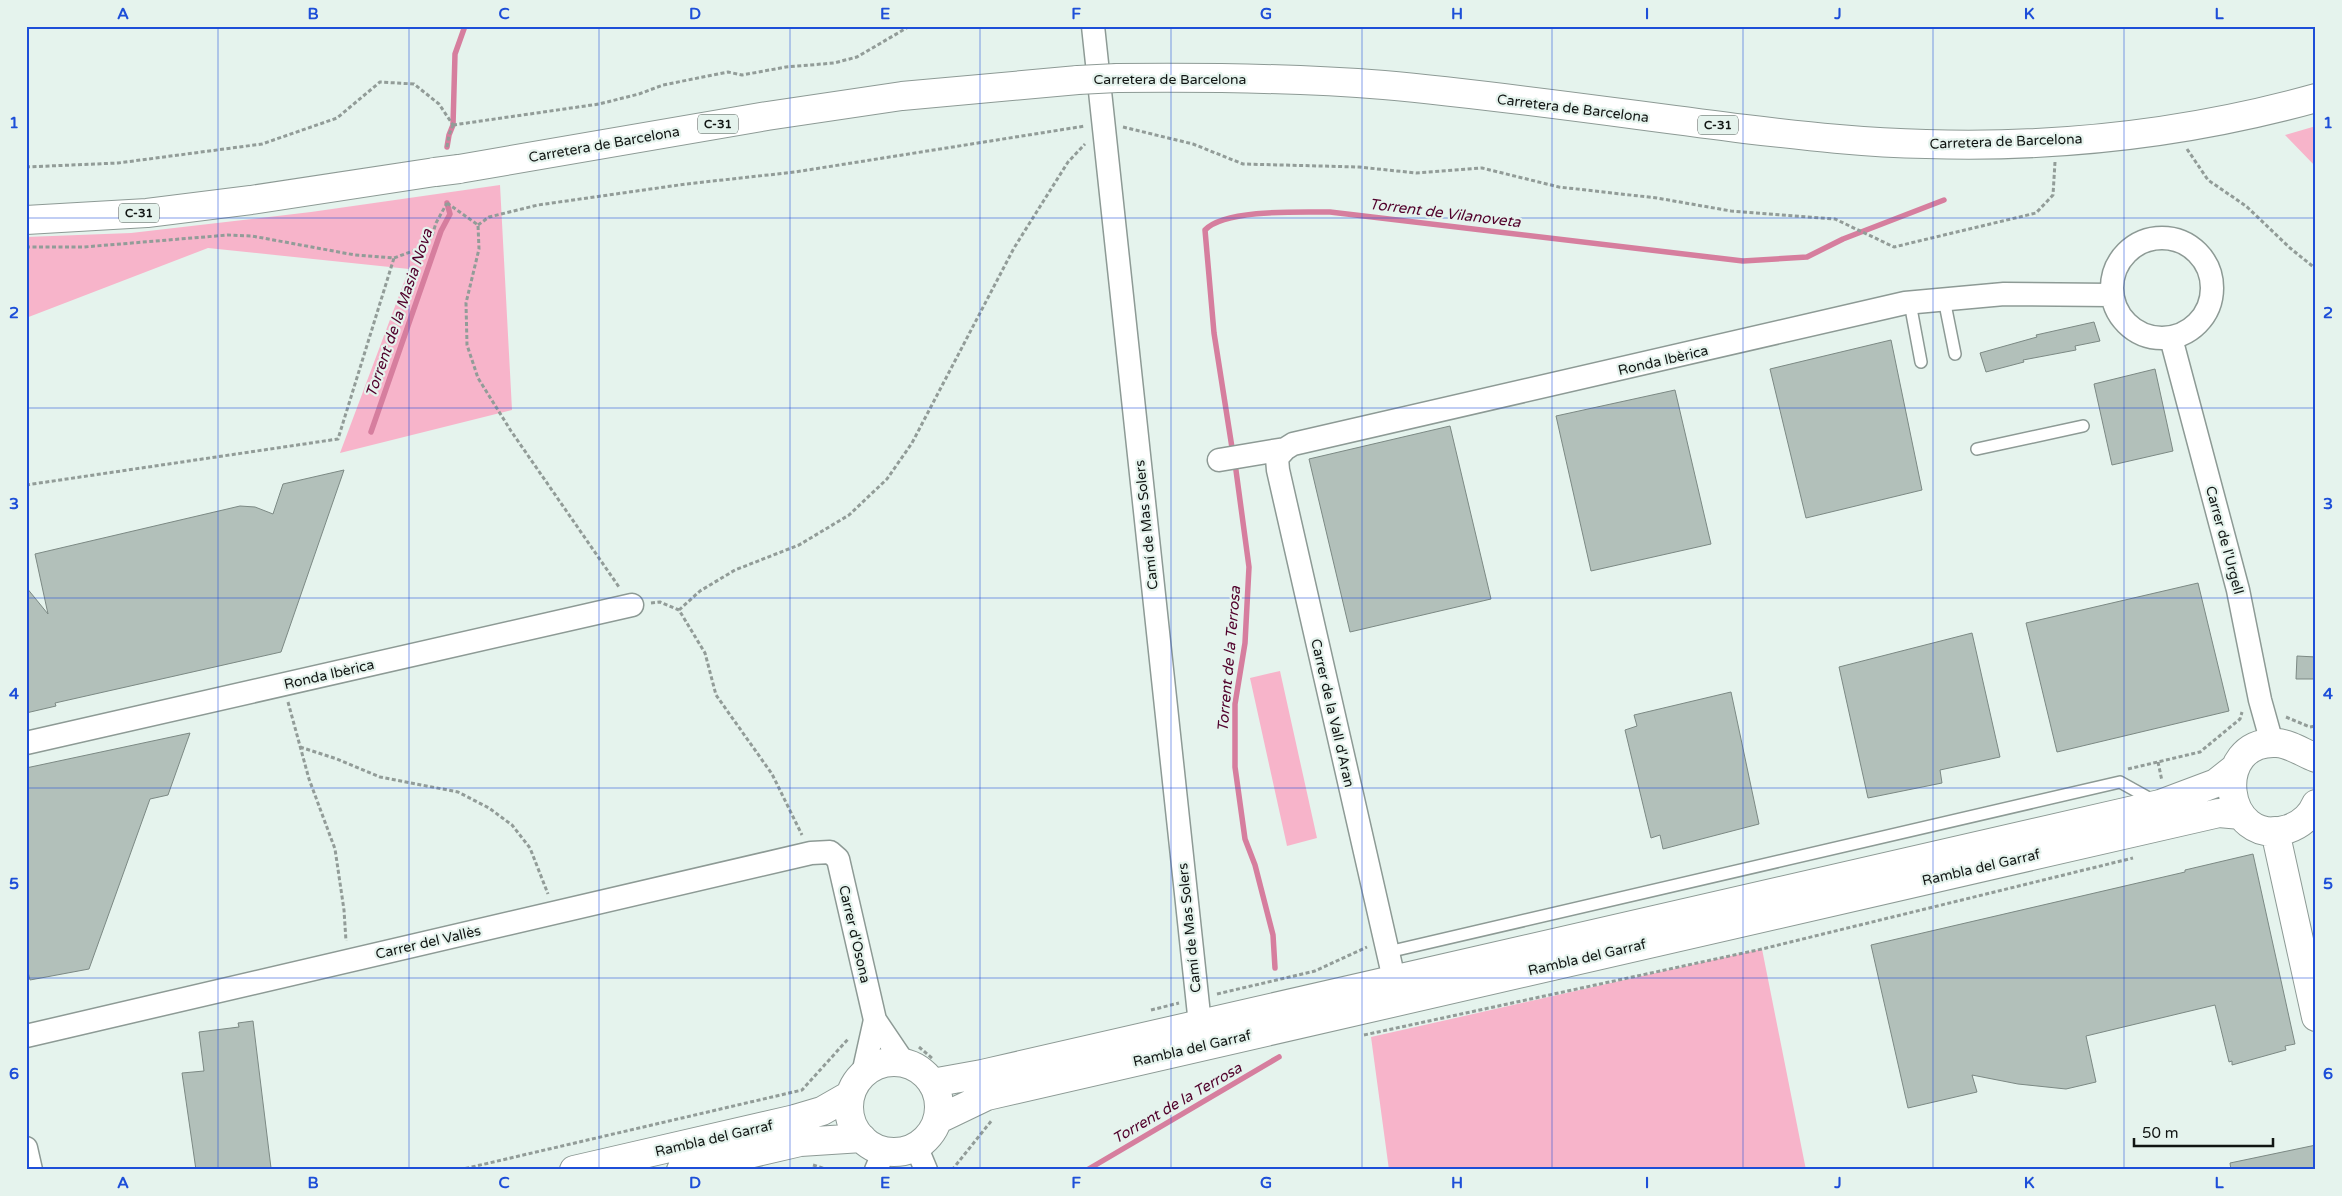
<svg xmlns="http://www.w3.org/2000/svg" width="2342" height="1196" font-family="'Varela Round',sans-serif">
<style>
.green{fill:#f7b4ca}
.lines{fill:none;stroke-linecap:round;stroke-linejoin:round}
.stream{stroke:#d67e9e;stroke-width:5.5}
.building{fill:#b2c0ba;stroke:#7c8984}
.lane-casing{stroke:#8d9a95;stroke-width:14}
.street-casing{stroke:#8d9a95;stroke-width:25}
.secondary-casing{stroke:#8d9a95;stroke-width:30}
.highway-casing{stroke:#8d9a95;stroke-width:30}
.path{stroke:#929c98;stroke-width:3;stroke-dasharray:4 2.5;stroke-linecap:butt}
.lane{stroke:#fff;stroke-width:11}
.street{stroke:#fff;stroke-width:22}
.secondary{stroke:#fff;stroke-width:28}
.highway{stroke:#fff;stroke-width:28}
.highway-bridge-casing{stroke:#8d9a95;stroke-width:30;stroke-linecap:butt}
.highway-bridge{stroke:#fff;stroke-width:28}
.grid{fill:none;stroke:#1d4ed8;stroke-width:1;stroke-opacity:0.55}
.labels{text-anchor:middle;stroke-width:4.5;stroke-linejoin:round;paint-order:stroke}
.shield{fill:#e5f3ed;stroke:#515854;stroke-width:1}
.shield-label{font-size:12px;font-weight:bold;fill:#111513}
.street-label{font-size:14px;fill:#111513;stroke:#e5f3ed}
.water-label{font-size:15px;font-style:italic;fill:#51002b;stroke:#e5f3ed}
.neatline{fill:none;stroke:#1d4ed8;stroke-width:2}
.grid-label{font-size:16px;text-anchor:middle;font-weight:bold;fill:#1d4ed8}
</style>
<rect width="100%" height="100%" fill="#e5f3ed"/>
<path class="green" d="M2316,126V167L2285,135Z
M500,185L512,410L340,453L409,269L208,248L26,318V237L131,233L311,212Z
M1280,671L1317,838L1287,846L1250,678Z
M1762,949L1806,1170H1389L1371,1037Z"/>
<g class="lines">
<path class="stream" d="M447,147L449,135L453,125L455,54L465,26
M371,432L441,231L450,214L447,203
M1233,454L1214,333L1205,230C1225,209 1300,212 1330,212L1743,261L1807,257L1843,239L1944,200
M1235,463L1249,567L1245,643L1235,704V767L1245,839L1255,865L1273,935L1275,968
M1087,1170L1279,1057"/>
</g>
<path class="building" d="M2094,322L2100,341L2075,346L2076,350L2023,360L2024,362L1986,372L1980,353L2037,337L2036,335Z
M1891,340L1922,490L1806,518L1770,369Z
M2155,369L2173,451L2112,465L2094,384Z
M1675,390L1711,544L1591,571L1556,416Z
M1450,426L1491,599L1350,632L1309,459Z
M344,470L281,652L55,703L56,706L26,713V587L48,614L35,554L240,506L255,507L273,514L283,484Z
M2198,583L2229,711L2057,752L2026,623Z
M1972,633L2000,757L1940,770L1942,783L1868,798L1839,667Z
M2297,656L2316,657V679H2296Z
M1731,692L1759,824L1663,849L1660,835L1651,838L1625,730L1637,726L1634,715Z
M190,733L168,795L150,799L89,969L30,980L26,964V768Z
M2253,854L2295,1044L2285,1046L2286,1050L2232,1065V1061L2229,1062L2215,1005L2086,1036L2096,1082L2066,1089L2018,1084L1972,1075L1977,1092L1908,1108L1871,945L2185,872V870Z
M253,1021L271,1168L196,1170L182,1073L204,1071L199,1032L239,1027L238,1023Z
M2316,1145V1170H2231L2230,1163Z"/>
<g class="lines">
<defs>
<path id="lane" d="M1944,299L1955,354
M1910,303L1921,362
M1977,449L2083,426
M1388,952L2120,782L2156,802"/>
<path id="street" d="M1093,26L1200,1024
M2112 288a50 50 0 1 1 100 0a50 50 0 1 1-100 0Z
M2171,338L2238,590L2260,700L2272,743
M1285,449L1277,458L1278,470L1394,979
M1219,460L1285,449L1293,444L1905,303L2004,294L2111,295
M26,743L632,605
M26,1036L811,853L830,852L838,859L875,1020L904,1063
M863,1074L875,1020
M916,1146L926,1170
M26,1148L31,1170
M876,1170L884,1151"/>
<path id="secondary" d="M2316,758C2303,753 2291,744 2277,743C2210,739 2222,849 2288,829C2300,825 2311,816 2316,804
M2275,831L2316,1017
M849 1107a45 45 0 1 1 90 0a45 45 0 1 1-90 0Z
M932,1083L982,1074L2160,804L2216,783L2235,768
M937,1120L987,1096L2219,813L2241,815
M574,1170L795,1119L822,1111L850,1095
M681,1170L800,1142L862,1138"/>
<path id="highway" d="M1117,78C1206,77 1295,78 1384,85C1505,96 1625,114 1745,129C1805,136 1866,143 1926,144C2056,148 2190,133 2316,98
M459,169L767,116L902,96L1078,80
M26,220L147,213L251,200L435,172"/>
</defs>
<use href="#lane" class="lane-casing"/>
<use href="#street" class="street-casing"/>
<use href="#secondary" class="secondary-casing"/>
<use href="#highway" class="highway-casing"/>
<path class="path" d="M453,125L599,104L639,94L663,85L728,72L742,75L786,67L834,63L857,57L910,26
M1123,127L1193,144L1243,164L1359,167L1416,173L1482,168L1559,187L1657,198L1731,211L1835,219L1894,247L2036,213L2053,195L2055,162
M447,147L449,135L453,125
M2187,149L2208,180L2246,206L2290,248L2316,269
M26,167L118,163L262,144L337,118L380,82L414,84L439,104L453,125
M447,203L478,225L479,249L466,303L467,345L478,378L511,431L619,587
M478,225L489,217L538,205L686,184L795,172L1085,126
M26,247H84L228,235L252,236L355,255L394,258L421,248L432,236L436,223L447,203
M26,485L338,439L394,258
M651,603L660,602L679,610L705,653L716,695L772,774L802,835
M679,610L700,591L735,570L799,545L849,515L887,479L912,443L1014,248L1068,162L1085,144
M288,702L309,779L335,849L344,910L346,941
M2286,717L2310,727L2316,726
M300,747L337,759L380,777L458,792L489,808L512,825L530,848L548,894
M2158,762L2162,781
M2128,769L2200,752L2240,719L2242,712
M1217,994L1315,971L1367,947
M1151,1010L1179,1003
M1364,1035L1762,949L2133,858
M919,1047L933,1059
M813,1165L829,1170
M459,1170L802,1090L849,1038
M952,1170L992,1120"/>
<use href="#lane" class="lane"/>
<use href="#street" class="street"/>
<use href="#secondary" class="secondary"/>
<use href="#highway" class="highway"/>
<defs>
<path id="highway-bridge" d="M1078,80L1117,78
M435,172L459,169"/>
</defs>
<use href="#highway-bridge" class="highway-bridge-casing"/>
<use href="#highway-bridge" class="highway-bridge"/>
</g>
<path class="grid" d="M218,26V1170M409,26V1170M599,26V1170M790,26V1170M980,26V1170M1171,26V1170M1362,26V1170M1552,26V1170M1743,26V1170M1933,26V1170M2124,26V1170M26,218H2316M26,408H2316M26,598H2316M26,788H2316M26,978H2316"/>
<g class="labels">
<g class="shield">
<rect x="698" y="114.5" width="40" height="19" rx="4"/>
<rect x="1698" y="115.5" width="40" height="19" rx="4"/>
<rect x="119" y="203.5" width="40" height="19" rx="4"/>
</g>
<g class="shield-label">
<text x="718" y="128">C-31</text>
<text x="1718" y="129">C-31</text>
<text x="139" y="217">C-31</text>
</g>
<g class="street-label">
<text x="1170" y="84">Carretera de Barcelona</text>
<text transform="translate(1573 108) rotate(7)" y="5">Carretera de Barcelona</text>
<text transform="translate(2006 141) rotate(-2)" y="5">Carretera de Barcelona</text>
<text transform="translate(604 144) rotate(-10)" y="5">Carretera de Barcelona</text>
<text transform="translate(1663 360) rotate(-13)" y="5">Ronda Ibèrica</text>
<text transform="translate(1146 525) rotate(-96)" y="5">Camí de Mas Solers</text>
<text transform="translate(2225 540) rotate(75)" y="5">Carrer de l'Urgell</text>
<text transform="translate(329 674) rotate(-13)" y="5">Ronda Ibèrica</text>
<text transform="translate(1333 713) rotate(77)" y="5">Carrer de la Vall d'Aran</text>
<text transform="translate(1981 867) rotate(-13)" y="5">Rambla del Garraf</text>
<text transform="translate(1189 928) rotate(-96)" y="5">Camí de Mas Solers</text>
<text transform="translate(855 934) rotate(77)" y="5">Carrer d'Osona</text>
<text transform="translate(428 942) rotate(-13)" y="5">Carrer del Vallès</text>
<text transform="translate(1587 957) rotate(-13)" y="5">Rambla del Garraf</text>
<text transform="translate(1192 1048) rotate(-13)" y="5">Rambla del Garraf</text>
<text transform="translate(714 1138) rotate(-13)" y="5">Rambla del Garraf</text>
</g>
<g class="water-label">
<text transform="translate(1445 213) rotate(7)" y="5">Torrent de Vilanoveta</text>
<text transform="translate(399 313) rotate(-71)" y="5">Torrent de la Masia Nova</text>
<text transform="translate(1229 659) rotate(-85)" y="5">Torrent de la Terrosa</text>
<text transform="translate(1177 1103) rotate(-30)" y="5">Torrent de la Terrosa</text>
</g>
</g>
<rect width="2342" height="1196" fill="none" stroke="#e5f3ed" stroke-width="55"/>
<path d="M2134 1138v8h139v-8" fill="none" stroke="#111513" stroke-width="2.5"/>
<text x="2142" y="1138" font-size="15" fill="#111513" stroke="#e5f3ed" stroke-width="4" paint-order="stroke">50 m</text>
<rect x="28" y="28" width="2286" height="1140" class="neatline"/>
<g class="grid-label">
<text x="123" y="19">A</text>
<text x="313" y="19">B</text>
<text x="504" y="19">C</text>
<text x="695" y="19">D</text>
<text x="885" y="19">E</text>
<text x="1076" y="19">F</text>
<text x="1266" y="19">G</text>
<text x="1457" y="19">H</text>
<text x="1647" y="19">I</text>
<text x="1838" y="19">J</text>
<text x="2029" y="19">K</text>
<text x="2219" y="19">L</text>
<text x="14" y="128">1</text>
<text x="2328" y="128">1</text>
<text x="14" y="318">2</text>
<text x="2328" y="318">2</text>
<text x="14" y="509">3</text>
<text x="2328" y="509">3</text>
<text x="14" y="699">4</text>
<text x="2328" y="699">4</text>
<text x="14" y="889">5</text>
<text x="2328" y="889">5</text>
<text x="14" y="1079">6</text>
<text x="2328" y="1079">6</text>
<text x="123" y="1188">A</text>
<text x="313" y="1188">B</text>
<text x="504" y="1188">C</text>
<text x="695" y="1188">D</text>
<text x="885" y="1188">E</text>
<text x="1076" y="1188">F</text>
<text x="1266" y="1188">G</text>
<text x="1457" y="1188">H</text>
<text x="1647" y="1188">I</text>
<text x="1838" y="1188">J</text>
<text x="2029" y="1188">K</text>
<text x="2219" y="1188">L</text>
</g>
</svg>
